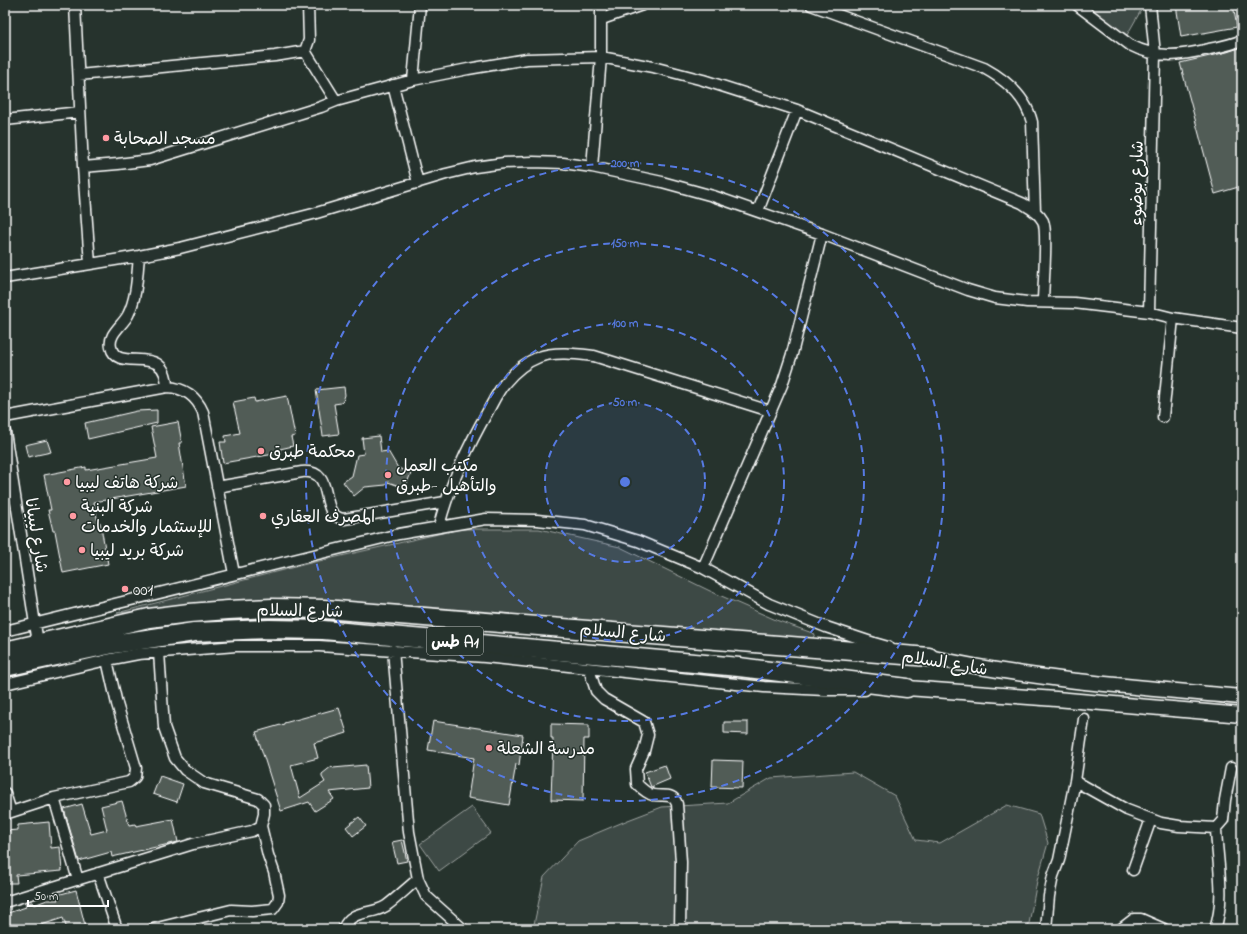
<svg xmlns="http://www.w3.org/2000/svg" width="1247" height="934" font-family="'Indie Flower','Playpen Sans Arabic',sans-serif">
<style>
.green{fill:#3e4944;stroke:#9ea4a2}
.building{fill:#515c57;stroke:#fff}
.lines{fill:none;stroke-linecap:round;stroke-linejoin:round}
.street-casing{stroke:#fff;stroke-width:13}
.secondary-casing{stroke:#fff;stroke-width:17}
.highway-casing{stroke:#fff;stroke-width:21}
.street{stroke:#26332d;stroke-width:10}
.secondary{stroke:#26332d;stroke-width:14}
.highway{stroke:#26332d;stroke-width:18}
.ring{fill:none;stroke:#567ae2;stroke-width:2;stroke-dasharray:7 5}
.poi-dot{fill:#ff9aa2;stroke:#26332d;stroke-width:1.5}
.labels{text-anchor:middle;stroke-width:3;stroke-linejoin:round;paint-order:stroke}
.shield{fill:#26332d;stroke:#bec2c0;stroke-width:1}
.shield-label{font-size:16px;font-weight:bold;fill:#fff}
.poi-label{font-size:17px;fill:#fff;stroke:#26332d;text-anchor:start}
.street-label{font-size:17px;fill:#fff;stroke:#26332d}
.centre{fill:#567ae2;stroke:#26332d;stroke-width:2}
.ring-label{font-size:12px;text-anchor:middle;font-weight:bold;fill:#567ae2;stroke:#26332d;stroke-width:3;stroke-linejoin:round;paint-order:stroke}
</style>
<rect width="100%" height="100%" fill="#26332d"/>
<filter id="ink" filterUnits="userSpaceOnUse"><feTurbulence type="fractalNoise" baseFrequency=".025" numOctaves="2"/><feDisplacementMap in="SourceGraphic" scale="8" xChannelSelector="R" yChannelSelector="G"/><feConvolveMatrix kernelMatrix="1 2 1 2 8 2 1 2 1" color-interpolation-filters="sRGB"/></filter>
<g filter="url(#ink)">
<path class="green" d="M1074,5H1144L1123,42Z
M460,529H539L620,547L710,591L776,620L815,634L809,645L510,616L283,598L117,613L306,564Z
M853,772L895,796L916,840L940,843L1007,805L1039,814L1048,843L1037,881L1028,929H533L544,877L578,841L628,820L662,807L728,803L771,778Z
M472,807L491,833L439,871L420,844Z"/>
<path class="building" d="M1176,5H1233L1237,27L1181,37Z
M1242,47V186L1215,194L1180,63L1227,52Z
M344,387L345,395L343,401L341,403L334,404L339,434L323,436L316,390Z
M287,396L295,436L291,437L293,446L280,449V453L223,463L220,442H226L225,436L240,433L233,402L254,398L255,402Z
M157,410V423L88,439L85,423L137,411Z
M178,422L182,443H179L186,486L94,502L98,523L100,522L108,564L63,573L55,531H53L48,510H51L44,475L86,467V470L157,458L151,427Z
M379,436L381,452L388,451L398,468L411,473L405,488L388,482L386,485L365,487L354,496L343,482L352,476L357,455L364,454L362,438Z
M47,440L51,452L28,457L25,445Z
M339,708L347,733L314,743L318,758L291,765L300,798L325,782L322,777V774L332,766L333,768L366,765L368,788L329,792L334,799L315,811L309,802L281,811L256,732L284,724V723Z
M433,721L523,735L519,765L516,764L509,805L468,798L474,758L428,750Z
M724,722H748V734L724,733Z
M551,724L589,725V739H584L583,801L551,800L553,738H551Z
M713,760L743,761L742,788L712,787Z
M665,765L670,779L651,787L645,772Z
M160,776L183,784L177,802L153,794Z
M122,801L129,825L135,824L136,826L173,819L178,842L112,857L111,852L79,861L64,809L82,804L91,834L107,830L101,806Z
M359,817L366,826L353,836L346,827Z
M49,822L51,848L60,847L62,871L16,875L17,883H5V831L18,830V825Z
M402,840L407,861L397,863L392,842Z
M76,890L86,929H67L63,918L29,929H5V914L26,907L25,904L32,902L34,905L47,900H58L57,895Z"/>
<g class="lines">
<defs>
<path id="street" d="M75,5L83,167L90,264
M811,5L984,68C1006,80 1026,97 1032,122L1035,212
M1077,5L1130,45C1157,59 1180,56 1209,49C1220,47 1231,45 1242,40
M602,19L642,5
M305,51L336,101
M79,75L275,56L305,51L309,40L308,5
M413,80L420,5
M393,85L418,183
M5,120L80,112
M83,167L118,164L150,160L321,107L336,101L413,80L468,69L527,59L601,57L653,67L703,80L797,110L1022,203C1030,208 1038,212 1043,221C1048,232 1043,287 1043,302
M592,167L601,57V5
M758,211L797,110
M139,256C137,276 137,297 128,315C122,326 108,334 111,347C117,375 166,340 167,387
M5,278L139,256L180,248L313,214L446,174L475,167L504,163L533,162L563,163L592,167L662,182L713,196L822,234L968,290L995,298L1027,302L1074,303L1149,312L1173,318L1242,328
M1149,312L1155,54L1150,5
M5,417L167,387C185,388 196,396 203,412L234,574
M1163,417L1173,318
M5,432L38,643
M217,487L302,472C338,469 316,516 344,519L445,502
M439,526C449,486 467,448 488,411C493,402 498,391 505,383C514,372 526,362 539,357C555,351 577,354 594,356L770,411
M703,568L782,385L792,354L822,234
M5,631L399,534L486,519L537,520L585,525L638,541L703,568L769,604L826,627L874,643L888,647
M393,650L409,832L418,879L426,896L463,929
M589,669L596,691L604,699L644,722L648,735L644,751L636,769L637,784C641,788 647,794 653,795C663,797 673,792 677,804L681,862L680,929
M5,684L107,660L138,654L236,646H319L485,657L764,687L825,690H865
M1075,781L1127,810L1161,823L1179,826L1216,828C1217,861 1226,897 1215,929
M5,793L11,812
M54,798L78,880
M5,814L54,798L129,782L135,777L136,768L117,704L107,660
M1216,828L1223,820L1225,800L1231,768
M1133,870L1151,819
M98,873L117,929
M5,902L193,844L252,831L261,826L264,814V805L258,799L204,783L185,770L175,758L164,727L159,652
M153,929L231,910L252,911L273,909L278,902L279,895L274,872L268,855L261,826
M343,929C352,908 370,916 386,906C397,898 407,888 418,879
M1046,929L1049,896L1053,876L1059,860L1075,781L1084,719
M1121,929L1134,919H1141L1164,929"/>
<path id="secondary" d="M929,657C1032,680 1137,687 1242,697
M907,688L1056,699L1242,715"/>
<path id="highway" d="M5,651L149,618L189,613L228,610L272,608L324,609L929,657
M5,667L113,644L194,632L269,629L323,630L739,667L907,688"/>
</defs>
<use href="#street" class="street-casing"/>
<use href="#secondary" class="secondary-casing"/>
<use href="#highway" class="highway-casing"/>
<use href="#street" class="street"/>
<use href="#secondary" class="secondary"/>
<use href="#highway" class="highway"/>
</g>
</g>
<circle cx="625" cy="482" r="80" fill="#567ae2" fill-opacity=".12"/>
<g class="ring">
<circle cx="625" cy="482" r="80"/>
<circle cx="625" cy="482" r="159"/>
<circle cx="625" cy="482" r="239"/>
<circle cx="625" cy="482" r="319"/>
</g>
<g class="poi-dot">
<circle cx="106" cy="138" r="4"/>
<circle cx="261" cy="451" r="4"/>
<circle cx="388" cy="475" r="4"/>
<circle cx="67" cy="482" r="4"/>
<circle cx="73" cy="516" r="4"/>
<circle cx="263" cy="516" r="4"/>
<circle cx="82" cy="550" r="4"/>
<circle cx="125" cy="589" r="4"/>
<circle cx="489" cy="748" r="4"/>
</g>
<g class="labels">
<rect class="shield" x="427" y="627" width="56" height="28" rx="3"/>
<g class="shield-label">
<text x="455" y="647">طس A1</text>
</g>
<g class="poi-label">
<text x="114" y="144">مسجد الصحابة</text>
<text x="269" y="457">محكمة طبرق</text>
<text x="396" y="471">مكتب العمل<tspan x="396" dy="20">والتأهيل -طبرق</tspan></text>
<text x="75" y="488">شركة هاتف ليبيا</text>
<text x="81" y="512">شركة البنية<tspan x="81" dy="20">للإستثمار والخدمات</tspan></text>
<text x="271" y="522">المصرف العقاري</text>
<text x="90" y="556">شركة بريد ليبيا</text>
<text x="133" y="595">001</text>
<text x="497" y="754">مدرسة الشعلة</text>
</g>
<g class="street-label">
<text transform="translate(1136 183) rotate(-89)" y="6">شارع بوضوء</text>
<text transform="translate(37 535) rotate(81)" y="6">شارع ليبيانا</text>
<text transform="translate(300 610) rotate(1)" y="6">شارع السلام</text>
<text transform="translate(623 632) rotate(5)" y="6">شارع السلام</text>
<text transform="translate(945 662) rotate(9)" y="6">شارع السلام</text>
</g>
</g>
<circle cx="625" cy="482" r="6" class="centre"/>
<g class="ring-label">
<text x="625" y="167">200 m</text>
<text x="625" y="247">150 m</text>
<text x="625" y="327">100 m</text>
<text x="625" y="406">50 m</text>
</g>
<rect width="1247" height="934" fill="none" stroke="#26332d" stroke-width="20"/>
<rect x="10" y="10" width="1227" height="914" fill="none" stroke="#fff" stroke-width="1.5" filter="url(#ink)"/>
<path d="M28 900v6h80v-6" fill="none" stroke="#ffffff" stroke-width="2"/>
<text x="34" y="900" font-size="12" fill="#ffffff" stroke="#26332d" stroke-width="3" paint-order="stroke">50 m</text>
</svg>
